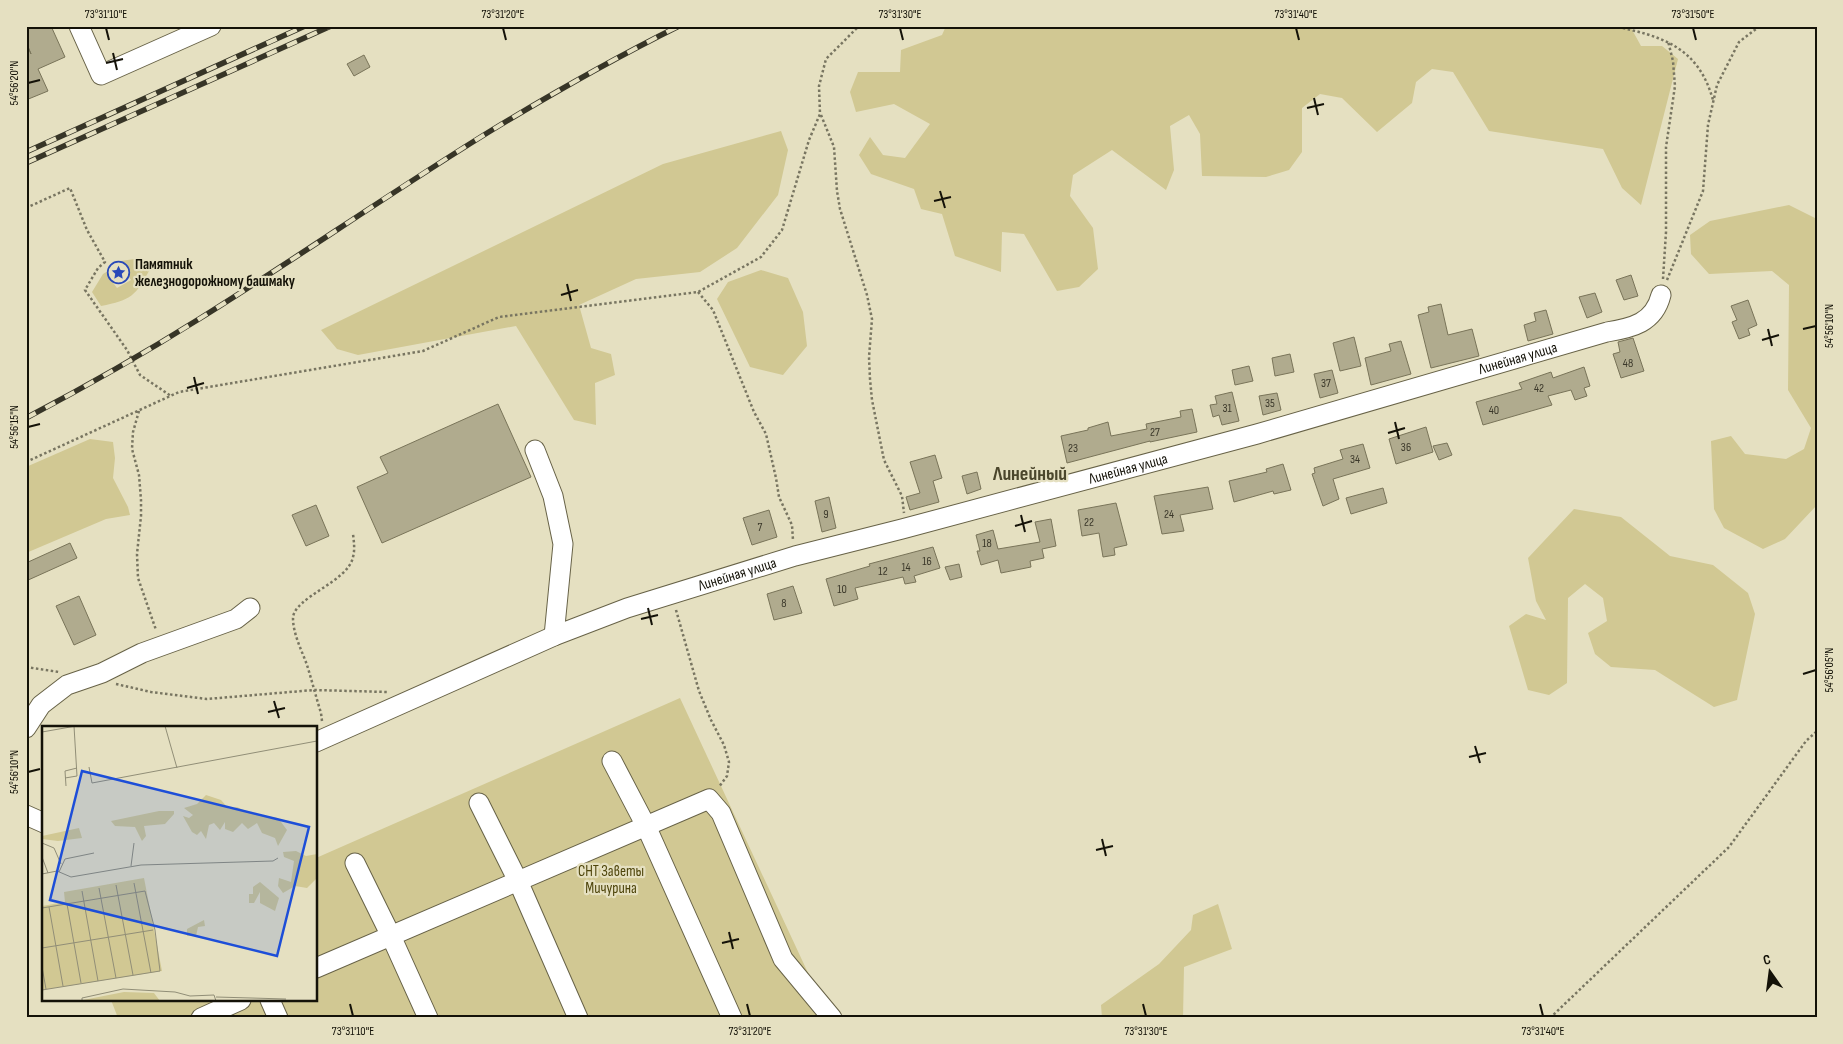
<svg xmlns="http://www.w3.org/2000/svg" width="1843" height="1044" font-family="'Sofia Sans Condensed',sans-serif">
<rect width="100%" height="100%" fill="#e5e0c1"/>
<path fill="#d1c893" d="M946,26H1630L1641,46H1662L1678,59L1641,205L1622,188L1603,149L1489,131L1453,72L1432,69L1416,82L1412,103L1377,132L1342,98L1320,94L1302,108V152L1289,170L1266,177L1202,176L1200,134L1189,115L1170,126L1174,170L1166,190L1112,150L1073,175L1070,196L1093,228L1098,269L1079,287L1057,291L1024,234L1002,232L1001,272L955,256L942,214L921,209L914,189L871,174L859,155L870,137L883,155L905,158L930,124L894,104L856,112L850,92L858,72H900L901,50L942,35Z
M781,131L788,150L778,195L737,248L700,272L636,279L579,305L591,348L611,354L615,375L595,383L596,425L574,420L516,326L358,355L337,349L321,330L663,164Z
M1789,205L1817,219V505L1785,539L1763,549L1724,528L1714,509L1711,441L1731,436L1745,454L1786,459L1804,449L1811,428L1788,390L1789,285L1772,271L1709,274L1691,254L1690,235L1710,221Z
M141,258L150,269C136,296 131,300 101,306L92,292L103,274L110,270L115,277L111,280L117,288L131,280L125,271L122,273L115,265L121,261Z
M761,270L788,278L803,312L807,346L783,375L750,367L717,299L728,282Z
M90,439L113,442L115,458L113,478L128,507L130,515L106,519L26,553V467Z
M1574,509L1621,517L1670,556L1713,565L1748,593L1755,614L1737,700L1714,707L1655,670L1611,667L1595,654L1588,633L1607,621L1603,598L1585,584L1568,598L1567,683L1549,695L1528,690L1509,626L1526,614L1546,620L1536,601L1528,558Z
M680,698L829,1018H118L111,1000H316V858Z
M1218,904L1232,949L1184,967L1183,1018H1102L1101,1005L1159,964L1191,930L1193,915Z"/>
<path fill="#b0ab8e" stroke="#797459" d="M26,26H51L65,57L38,69L48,91L26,100V42L31,54L26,42Z
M364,55L370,67L354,76L347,64Z
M1631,275L1638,296L1624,300L1616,280Z
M1595,293L1602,312L1587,318L1579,297Z
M1748,300L1757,325L1748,329L1750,335L1739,339L1732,322L1737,320L1731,306Z
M1441,304L1448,335L1472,329L1479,356L1431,368L1418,315L1429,312L1428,307Z
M1546,310L1553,334L1528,341L1524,325L1536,321L1534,313Z
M1354,337L1361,366L1340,371L1333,343Z
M1633,338L1644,371L1621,378L1613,354L1620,352L1618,342Z
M1401,341L1411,374L1371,385L1365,358L1391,351L1389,344Z
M1290,354L1294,372L1275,376L1272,358Z
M1249,366L1253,381L1235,385L1232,370Z
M1584,367L1590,386L1584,388L1587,396L1575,400L1571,390L1548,396L1552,405L1483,425L1476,402L1522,389L1519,383L1551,372L1553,378Z
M1332,370L1338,393L1320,398L1314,374Z
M1232,392L1239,421L1222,425L1219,415L1213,417L1210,405L1217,404L1215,396Z
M1277,393L1281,410L1263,415L1259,396Z
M498,404L531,477L382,543L357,487L388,473L380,457Z
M1192,409L1197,432L1150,442V441L1067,463L1061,436L1088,430V428L1108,422L1111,436L1147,429L1146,424L1181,417L1180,411Z
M1426,427L1433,452L1396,464L1389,439Z
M1447,443L1452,455L1439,460L1433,446Z
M1363,444L1370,468L1333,479L1339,499L1323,506L1312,474L1315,473L1314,468L1343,459L1340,450Z
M935,455L942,478L933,481L939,502L910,510L906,497L920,493L910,462Z
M1283,464L1291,490L1274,494L1273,491L1234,502L1229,481L1267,472L1266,469Z
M977,472L981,489L967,494L962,476Z
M1208,487L1213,509L1180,515L1184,531L1162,534L1154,496Z
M1383,488L1387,503L1351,514L1346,498Z
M829,497L836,528L822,532L815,501Z
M1116,503L1127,545L1114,548L1115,555L1103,557L1099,533L1082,536L1078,510Z
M316,505L329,536L306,546L292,515Z
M769,510L777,537L752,545L743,518Z
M1051,519L1056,546L1042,549L1044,558L1030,561L1031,567L1001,573L998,560L981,565L977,551H980L976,535L993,530L998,549L1040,542L1035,522Z
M70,543L77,558L26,581V563Z
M933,547L940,568L914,576L916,582L905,584L903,577L855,588L858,599L834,606L826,579L870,566L869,564Z
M959,564L962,577L950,580L945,567Z
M793,586L802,613L774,620L767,594Z
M79,596L96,635L74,645L56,606Z"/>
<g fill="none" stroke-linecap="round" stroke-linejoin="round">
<defs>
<g id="minor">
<path d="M79,26L101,75L211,26"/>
<path d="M535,450L553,496L563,544L554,636"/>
<path d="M26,728L41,705L67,685L102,673L142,653L236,619L250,608"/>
<path id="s1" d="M316,742L554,636L627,608L795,556L902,529L1257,434L1607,332C1632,328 1654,323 1661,295"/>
<path d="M612,761L646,826L732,1018"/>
<path d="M479,803L518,881L578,1018"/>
<path d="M26,815L44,823"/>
<path d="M355,863L391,936L428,1018"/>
<path d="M316,968L709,799L721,813L783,959L832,1018"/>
<path d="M270,1000L278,1018"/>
<path d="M201,1018L241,1000"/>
</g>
</defs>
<use href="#minor" stroke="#676247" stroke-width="21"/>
<path stroke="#787561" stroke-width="2.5" stroke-dasharray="2.5 2.5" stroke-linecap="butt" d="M1613,26C1661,36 1698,46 1713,100
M821,115L834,147L837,191L840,209L867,295L872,319L869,357L870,379L872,400L884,460L902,496L904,513
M26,208L70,188L87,230L105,262L98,268L85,290L127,350L140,375L171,396
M1663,279L1666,232V147L1675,86L1673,61L1668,41
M1667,280L1703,191L1708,125L1717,85L1739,42L1760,26
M698,292L713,310L754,412L766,434L776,478L779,497L792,525L793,540
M139,411L133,432L132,449L139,475L141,500V516L137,554L138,578L156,630
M26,462L179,392L423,351L499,317L698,292L761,257L782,230L809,140L820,114L819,86L826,59L859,26
M676,610L699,691L711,720L724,745L729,762L727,776L719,787
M26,667L59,672
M116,684L151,692L207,699L314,690L388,692
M322,721L321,713C316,697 312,681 307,665C302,651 293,634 293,618C294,597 348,582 353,557C355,550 354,542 353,534
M1550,1018L1729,847L1806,741L1817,731"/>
<use href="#minor" stroke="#fff" stroke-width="19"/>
<defs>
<path id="rail" d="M26,152L305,26
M26,163L331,26
M26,418C85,387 143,354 199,319C297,258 393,191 492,130C553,93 615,58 679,26"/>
</defs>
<use href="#rail" stroke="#373527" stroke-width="5.5"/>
<use href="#rail" stroke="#e5e0c1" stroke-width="4" stroke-dasharray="11" stroke-linecap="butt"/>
</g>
<path fill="none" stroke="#141208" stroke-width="2" d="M106,28L109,40M503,28L506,40M900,28L903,40M1296,28L1299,40M1693,28L1696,40M113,53L117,70M106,63L123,59M28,83L40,80M1314,98L1318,115M1307,108L1324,104M940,191L945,208M934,201L951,197M567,284L571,301M561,295L578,290M1768,329L1772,346M1803,329L1816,326M1762,340L1779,335M194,377L198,394M187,388L204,383M1395,422L1399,439M28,427L40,424M1388,433L1405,428M1021,515L1025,532M1015,526L1032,521M648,608L652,625M641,619L658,615M1803,674L1816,670M274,701L279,718M268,712L285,708M1475,746L1480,763M1469,757L1486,753M28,772L40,769M1102,839L1106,856M1096,850L1113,846M729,932L733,949M722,943L739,939M350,1004L353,1016M747,1004L750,1016M1143,1004L1146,1016M1540,1004L1543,1016"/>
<defs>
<symbol id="sight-ring" viewBox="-11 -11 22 22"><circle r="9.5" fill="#e5e0c1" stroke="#2949b8" stroke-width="1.5"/><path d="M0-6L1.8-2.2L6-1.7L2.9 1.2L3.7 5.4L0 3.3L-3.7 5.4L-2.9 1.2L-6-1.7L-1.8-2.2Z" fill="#2949b8"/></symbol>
</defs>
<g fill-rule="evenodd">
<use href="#sight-ring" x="106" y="260" width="25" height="25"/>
</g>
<g text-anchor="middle" stroke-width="4.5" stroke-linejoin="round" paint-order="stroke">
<g font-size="12" fill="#3b382a">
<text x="1628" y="367">48</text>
<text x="1326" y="387">37</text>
<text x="1539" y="392">42</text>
<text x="1270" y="407">35</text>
<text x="1227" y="412">31</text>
<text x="1494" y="414">40</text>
<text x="1155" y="436">27</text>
<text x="1406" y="451">36</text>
<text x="1073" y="452">23</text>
<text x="1355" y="463">34</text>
<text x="826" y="518">9</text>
<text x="1169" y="518">24</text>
<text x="1089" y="526">22</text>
<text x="760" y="531">7</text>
<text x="987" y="547">18</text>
<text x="927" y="565">16</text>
<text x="906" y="571">14</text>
<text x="883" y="575">12</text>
<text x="842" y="593">10</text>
<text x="784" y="607">8</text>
</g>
<g font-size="15" font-weight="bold" fill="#141208" stroke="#e5e0c1" text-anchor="start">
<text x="135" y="269">Памятник<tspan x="135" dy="17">железнодорожному башмаку</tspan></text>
</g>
<g font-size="15" fill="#141208" stroke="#e5e0c1">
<text dy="5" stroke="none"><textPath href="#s1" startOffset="1264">Линейная улица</textPath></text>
<text dy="5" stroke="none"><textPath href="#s1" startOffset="859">Линейная улица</textPath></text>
<text dy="5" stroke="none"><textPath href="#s1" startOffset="454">Линейная улица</textPath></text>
</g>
<g font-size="15" fill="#4d440a" stroke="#e5e0c1">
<text x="611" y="876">СНТ Заветы<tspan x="611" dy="17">Мичурина</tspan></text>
</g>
<g font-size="20" font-weight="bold" fill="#4b462c" stroke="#e5e0c1">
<text x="1030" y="480">Линейный</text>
</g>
</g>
<g transform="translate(42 726)">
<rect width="275" height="275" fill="#e5e0c1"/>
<path d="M164,69L179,74L187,83L195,81L208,87L236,92L245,104L236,120L233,112L220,107L215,97L206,103L200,97L191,106L183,103V96L178,104L172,97L167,99L164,113L159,105L155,109L150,106L141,90L147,92L151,89L142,82L155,78ZM117,85H132V88L123,98L102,100L104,110L100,115L93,101L73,100L69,95ZM37,102L40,112L16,115L0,113V110ZM254,125L264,130L275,128V152L265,162L253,160L241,167L236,160L237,152L249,156L252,135L242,131L241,126ZM102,152L120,245L0,264V180L23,176L22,166ZM218,156L237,172L233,185L218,177V166L212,177H207V168H211V161ZM162,194L163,200L156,201L154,210H145V203ZM82,266L112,267L118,275H9H36Z" fill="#d1c893"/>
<path fill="none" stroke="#918e77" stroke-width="1" d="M123,0L135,42M0,6L34,0M47,41L50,57L275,15M23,52L35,50L32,0M24,60L23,45L35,42M0,117L12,122L19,138M0,131L6,147M89,140L92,117M17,146L23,133L52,127M0,148L15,145L29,151L99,139L231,135L236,132M92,157L109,247M74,159L91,249M57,162L74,252M40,165L56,255M25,178L39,257M7,181L21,260M0,182L103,165L113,204L118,245L0,264M0,222L111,204M0,241L4,263M174,271L244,273M40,275V272L81,263L133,266L148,270L172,269L174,275"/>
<path fill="#1d4ed8" fill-opacity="0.15" stroke="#1d4ed8" stroke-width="2.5" d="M40,45L267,101L235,230L8,174Z"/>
<rect width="275" height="275" fill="none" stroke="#141208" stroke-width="2.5"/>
</g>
<rect width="1843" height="1044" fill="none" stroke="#e5e0c1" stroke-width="55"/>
<g transform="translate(1770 972) rotate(346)" stroke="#e5e0c1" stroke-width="4" paint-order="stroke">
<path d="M0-4L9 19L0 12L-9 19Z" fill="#141208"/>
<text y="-8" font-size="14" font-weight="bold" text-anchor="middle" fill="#141208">С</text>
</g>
<rect x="28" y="28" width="1788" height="988" fill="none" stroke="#141208" stroke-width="2"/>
<g font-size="12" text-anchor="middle" fill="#141208">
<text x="106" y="18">73°31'10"E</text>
<text x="503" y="18">73°31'20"E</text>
<text x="900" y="18">73°31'30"E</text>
<text x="1296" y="18">73°31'40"E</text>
<text x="1693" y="18">73°31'50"E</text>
<text transform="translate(14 83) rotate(-90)" y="4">54°56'20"N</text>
<text transform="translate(1829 326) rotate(-90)" y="4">54°56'10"N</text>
<text transform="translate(14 427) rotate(-90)" y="4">54°56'15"N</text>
<text transform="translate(1829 670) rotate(-90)" y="4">54°56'05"N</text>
<text transform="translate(14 772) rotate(-90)" y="4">54°56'10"N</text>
<text x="353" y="1035">73°31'10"E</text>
<text x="750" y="1035">73°31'20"E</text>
<text x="1146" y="1035">73°31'30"E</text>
<text x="1543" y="1035">73°31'40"E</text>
</g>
</svg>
